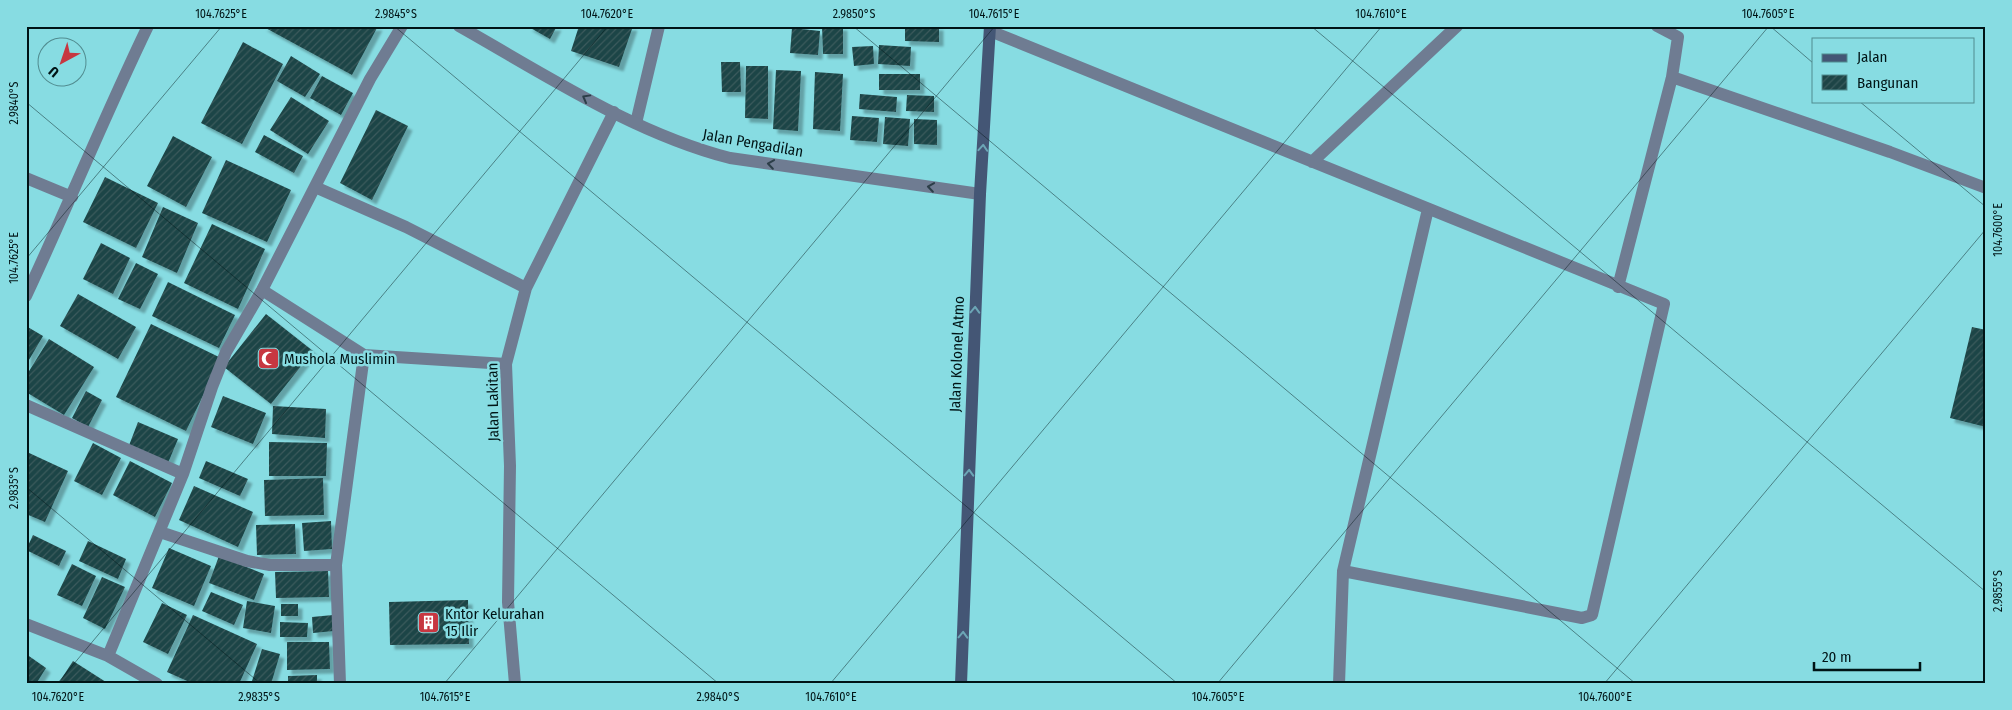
<svg xmlns="http://www.w3.org/2000/svg" width="2012" height="710" font-family="'Fira Sans Condensed',sans-serif">
<defs>
<pattern id="building-hatch" width="6" height="6" patternUnits="userSpaceOnUse" patternTransform="scale(1.25)"><rect width="6" height="6" fill="#1d4446"/><path d="M-1 1l2-2M0 6l6-6M5 7l2-2" fill="none" stroke="#3b5b5d"/></pattern>
<filter id="shadow"><feDropShadow dx="4.5" dy="4.5" stdDeviation="1" flood-color="#0004"/></filter>
</defs>
<rect width="100%" height="100%" fill="#87dce2"/>
<path fill="url(#building-hatch)" filter="url(#shadow)" d="M262,26H378L352,75Z
M527,26H557L550,39Z
M579,26H633L619,67L571,51Z
M822,26H843V54H823Z
M905,26H939V42L905,41Z
M792,28L820,31L818,55L790,53Z
M243,42L283,64L242,144L201,123Z
M879,45L911,47L910,66L878,64Z
M873,46L874,64L854,66L852,47Z
M291,56L320,74L305,97L277,81Z
M721,62H740L741,92H722Z
M746,66H768V119L745,118Z
M776,70L801,71L798,131L773,129Z
M815,72L843,74L840,131L813,129Z
M879,74H920V90H879Z
M322,76L353,93L341,115L310,98Z
M860,94L897,97L896,112L859,109Z
M907,95L934,96V112L906,111Z
M291,97L329,121L308,154L270,130Z
M376,110L408,126L372,200L340,183Z
M852,116L879,118L877,142L850,140Z
M885,117L910,119L908,146L883,144Z
M914,119L937,120V145L914,144Z
M264,135L303,156L294,173L255,152Z
M173,136L212,157L186,207L147,186Z
M226,160L291,190L267,242L202,213Z
M105,177L158,203L136,248L83,222Z
M163,207L198,223L177,273L142,257Z
M212,224L265,249L238,309L184,283Z
M101,243L130,258L113,294L83,279Z
M136,263L158,274L140,309L118,299Z
M168,282L235,315L219,348L152,316Z
M78,294L136,327L118,359L60,326Z
M266,314L313,351L271,404L224,367Z
M151,324L221,358L186,431L116,397Z
M26,326L43,336L26,365Z
M1972,327L1986,330V427L1950,418Z
M49,339L94,367L64,415L26,392V376Z
M86,391L102,400L88,427L72,418Z
M223,396L266,413L253,444L211,427Z
M273,406L326,409L325,438L272,434Z
M138,422L178,439L168,463L128,448Z
M269,442L327,443L326,476H269Z
M93,443L121,458L102,495L74,481Z
M27,452L68,471L45,522L26,514Z
M130,461L172,483L155,517L113,495Z
M206,461L248,479L240,496L199,478Z
M323,478L324,515L265,516L264,480Z
M194,486L253,512L238,547L179,520Z
M331,521L332,549L304,551L302,523Z
M295,524L296,554L257,555L256,525Z
M33,535L66,551L59,566L26,550Z
M88,541L126,559L118,579L79,561Z
M169,548L211,566L194,606L152,588Z
M219,556L264,574L254,600L209,583Z
M72,564L96,576L82,606L57,595Z
M328,571L329,597L276,598L275,572Z
M102,577L125,587L105,629L83,618Z
M211,592L243,605L234,625L202,611Z
M468,600L469,644L390,645L389,602Z
M247,601L275,606L271,633L243,628Z
M162,603L187,615L168,654L143,642Z
M281,604H298V616H281Z
M193,615L257,644L239,684H194L167,672Z
M333,615L334,631L313,633L312,617Z
M280,622L308,623L307,637H280Z
M287,642H329L330,669L287,670Z
M262,649L280,654L271,684L252,681Z
M26,654L46,668L36,684H26Z
M73,661L109,684H58Z
M317,675V684H288V676Z"/>
<g fill="none" stroke-linecap="round" stroke-linejoin="round">
<path stroke="#6f7c92" stroke-width="12" d="M636,123L659,26"/>
<path stroke="#6f7c92" stroke-width="12" d="M459,26C546,75 633,133 730,158L980,194
M990,31L1664,304L1592,615L1582,618L1343,571
M1672,77L1890,152L1986,188
M1312,162L1457,26
M26,178L72,197
M315,187L406,227L526,288
M1618,287L1672,77L1678,37L1657,26
M262,290L364,355L506,364
M26,296C68,206 105,115 148,26
M26,405L183,474
M160,532L247,561L270,565H336
M26,624L108,656L157,684
M108,656L183,474L212,387L226,352L262,290L370,79L402,26
M340,684L336,565L364,355
M515,684L508,602L510,466L506,364L526,288L614,112
M1339,684L1343,571L1428,209"/>
<path stroke="#445675" stroke-width="12" d="M961,684L980,194L990,26"/>
</g>
<defs><path id="oneway-chevron" d="M-2-3.5L2.5 0L-2 3.5" fill="none" stroke-width="1.6" stroke-linecap="round" stroke-linejoin="round" transform="scale(1.25)"/></defs>
<g stroke="#2c3e48">
<use href="#oneway-chevron" transform="translate(586 98) rotate(-151)"/>
<use href="#oneway-chevron" transform="translate(771 164) rotate(-172)"/>
<use href="#oneway-chevron" transform="translate(931 187) rotate(-172)"/>
</g>
<g stroke="#6ca6b6">
<use href="#oneway-chevron" transform="translate(983 148) rotate(-86)"/>
<use href="#oneway-chevron" transform="translate(975 310) rotate(-88)"/>
<use href="#oneway-chevron" transform="translate(969 473) rotate(-88)"/>
<use href="#oneway-chevron" transform="translate(963 635) rotate(-88)"/>
</g>
<path fill="none" stroke="#001416" stroke-width="1" stroke-opacity="0.45" d="M394,26L1178,684M853,26L1636,684M1311,26L1986,592M1770,26L1813,63M1859,101L1986,207M26,102L719,684M26,259L222,26M26,487L261,684M57,684L608,26M444,684L995,26M830,684L1382,26M1217,684L1769,26M1604,684L1986,229"/>
<defs>
<symbol id="mosque-square" viewBox="-11 -11 22 22"><rect x="-9" y="-9" width="18" height="18" rx="4" fill="#c73741" stroke="#87dce2"/><path d="M3.5-4.9A6 6 0 1 0 3.5 4.9A5 5 0 1 1 3.5-4.9Z" fill="#fff"/></symbol>
<symbol id="building-square" viewBox="-11 -11 22 22"><rect x="-9" y="-9" width="18" height="18" rx="4" fill="#c73741" stroke="#87dce2"/><path d="M-4-6H4V6H1V3H-1V6H-4ZM-2.5-4.3h1.7v1.8h-1.7ZM.8-4.3h1.7v1.8H.8ZM-2.5-1h1.7V.8h-1.7ZM.8-1h1.7V.8H.8Z" fill="#fff"/></symbol>
</defs>
<g fill-rule="evenodd">
<use href="#mosque-square" x="256" y="346" width="25" height="25"/>
<use href="#building-square" x="416" y="610" width="25" height="25"/>
</g>
<g text-anchor="middle" stroke-width="5" stroke-linejoin="round" paint-order="stroke">
<g font-size="15" fill="#001416" stroke="#87dce2">
<text transform="translate(753 143) rotate(10)" y="5">Jalan Pengadilan</text>
<text transform="translate(957 354) rotate(-88)" y="5">Jalan Kolonel Atmo</text>
<text transform="translate(493 402) rotate(-91)" y="5">Jalan Lakitan</text>
</g>
<g font-size="15" fill="#001416" stroke="#87dce2" text-anchor="start">
<text x="284" y="364">Mushola Muslimin</text>
<text x="445" y="619">Kntor Kelurahan<tspan x="445" dy="17">15 Ilir</tspan></text>
</g>
</g>
<rect width="2012" height="710" fill="none" stroke="#87dce2" stroke-width="55"/>
<rect x="1812" y="38" width="162" height="65" fill="#87dce2" stroke="#518c90"/>
<rect x="1822" y="54" width="25" height="8" fill="#445675" stroke="#518c90"/>
<text x="1857" y="62" font-size="15" fill="#001416">Jalan</text>
<rect x="1822" y="75" width="25" height="15" fill="url(#building-hatch)" stroke="#518c90"/>
<text x="1857" y="88" font-size="15" fill="#001416">Bangunan</text>
<g transform="translate(62 62) rotate(220)"><circle r="24" fill="#87dce2" stroke="#518c90"/>
<path d="M0-4L9 19L0 12L-9 19Z" fill="#c73741"/>
<text y="-8" font-size="14" font-weight="bold" text-anchor="middle" fill="#001416">U</text>
</g>
<path d="M1814 662v8h106v-8" fill="none" stroke="#001416" stroke-width="2.5"/>
<text x="1822" y="662" font-size="15" fill="#001416" stroke="#87dce2" stroke-width="4" paint-order="stroke">20 m</text>
<rect x="28" y="28" width="1956" height="654" fill="none" stroke="#001416" stroke-width="2"/>
<g font-size="12" text-anchor="middle" fill="#001416">
<text x="221" y="18">104.7625°E</text>
<text x="396" y="18">2.9845°S</text>
<text x="607" y="18">104.7620°E</text>
<text x="854" y="18">2.9850°S</text>
<text x="994" y="18">104.7615°E</text>
<text x="1381" y="18">104.7610°E</text>
<text x="1768" y="18">104.7605°E</text>
<text transform="translate(14 103) rotate(-90)" y="4">2.9840°S</text>
<text transform="translate(1998 230) rotate(-90)" y="4">104.7600°E</text>
<text transform="translate(14 258) rotate(-90)" y="4">104.7625°E</text>
<text transform="translate(14 488) rotate(-90)" y="4">2.9835°S</text>
<text transform="translate(1998 591) rotate(-90)" y="4">2.9855°S</text>
<text x="58" y="701">104.7620°E</text>
<text x="259" y="701">2.9835°S</text>
<text x="445" y="701">104.7615°E</text>
<text x="718" y="701">2.9840°S</text>
<text x="831" y="701">104.7610°E</text>
<text x="1218" y="701">104.7605°E</text>
<text x="1605" y="701">104.7600°E</text>
</g>
</svg>
